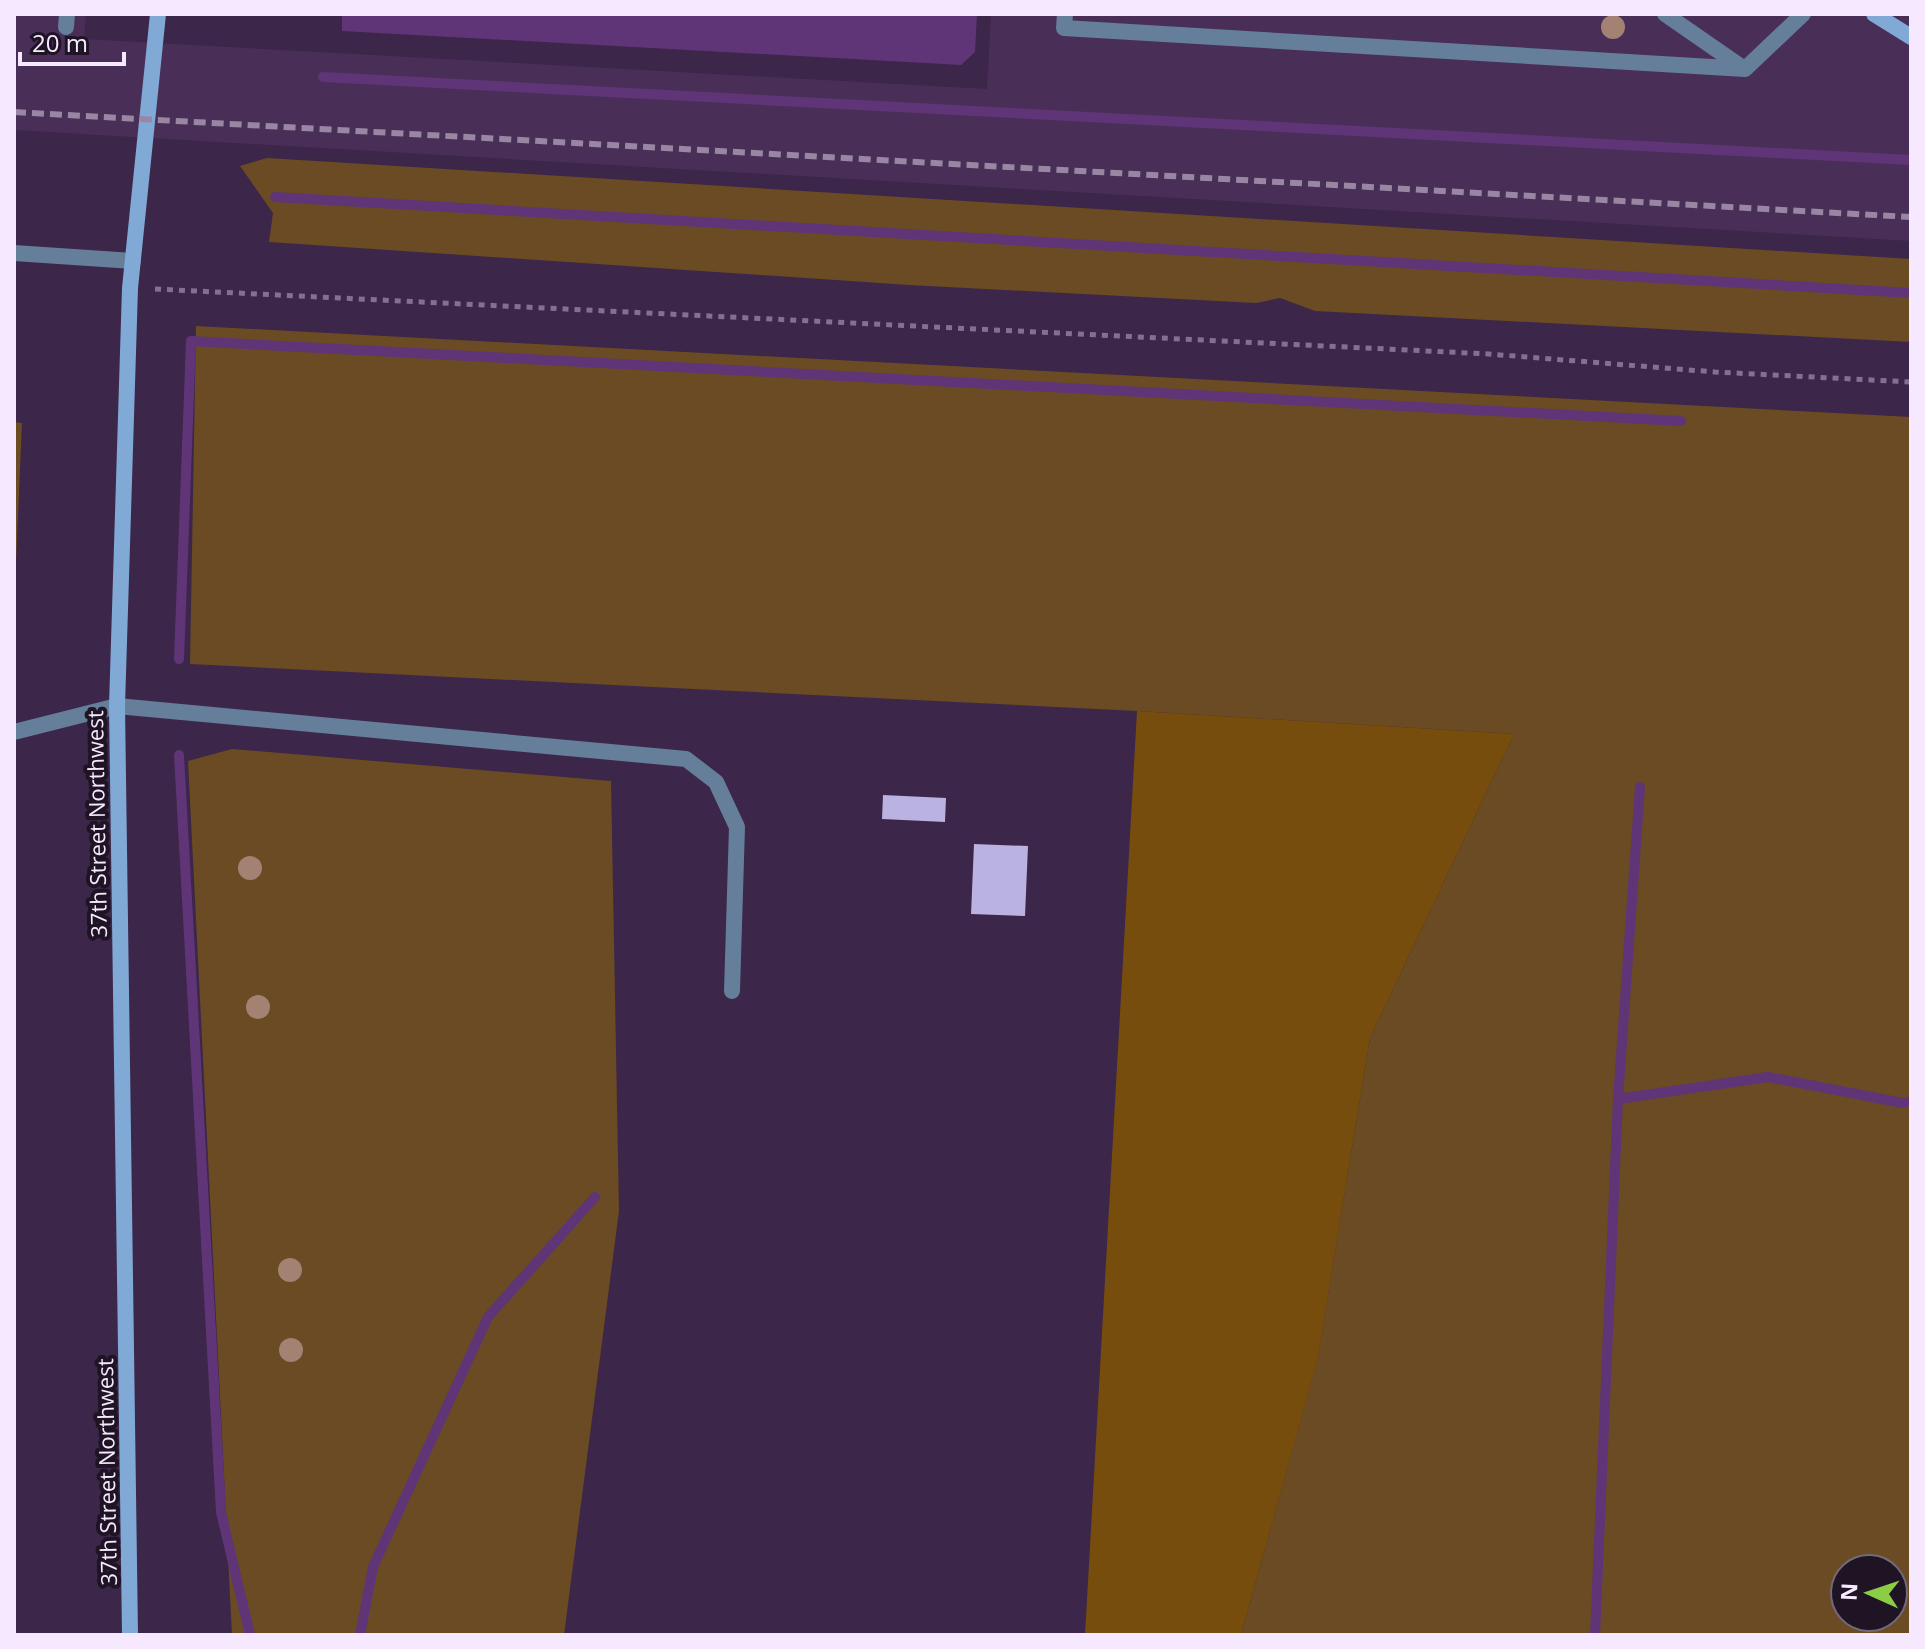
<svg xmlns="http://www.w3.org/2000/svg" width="1925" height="1649" font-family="'Open Sans',sans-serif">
<rect width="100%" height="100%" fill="#3c2649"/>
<path fill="#492f57" d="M14,14H86L84,39L987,89L991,14H1911V241L14,130Z"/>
<path fill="#6a4b23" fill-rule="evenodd" d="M267,158L1911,259V342L1315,311L1280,298L1256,303L909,285L269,242L273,213L240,166Z
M196,326L1911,417V1635H1241L1317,1361L1370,1038L1514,734L1137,711L190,664ZM1845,1569H1893V1617H1845Z
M14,422L22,423L14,611Z
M232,749L611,781L619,1211L564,1635H232L188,761Z"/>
<path fill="#764d0d" d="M1137,711L1514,734L1370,1038L1317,1362L1241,1635H1085Z"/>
<path fill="#5f3577" d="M342,14L784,16L790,14H977L975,52L961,65L342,31Z"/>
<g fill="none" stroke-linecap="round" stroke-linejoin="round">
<path stroke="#5f3577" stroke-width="10" d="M323,77L1911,160
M275,197L1911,293
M179,659L191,341L1681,421
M179,755L221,1512L250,1635
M1618,1099L1768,1077L1903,1103L1911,1101
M360,1635L373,1567L488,1317L595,1197
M1595,1635L1618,1099L1640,787"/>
</g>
<path fill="#bab2e1" d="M883,795L946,798L945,822L882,819Z
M974,844L1028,846L1025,916L971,914Z"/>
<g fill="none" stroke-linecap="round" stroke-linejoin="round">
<path stroke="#84718f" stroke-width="5" stroke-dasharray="6 6" stroke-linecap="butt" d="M155,289L1489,354L1715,372L1911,382"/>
<path stroke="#657e9a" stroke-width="16" d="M1065,14L1064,28L1745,69L1803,14
M1665,14L1743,68
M66,27L67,14
M14,253L133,261
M117,706L686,759L716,782L737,827L732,991"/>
<path stroke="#657e9a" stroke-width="16" d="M14,732L117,706"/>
<path stroke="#81a9d5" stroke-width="16" d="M1874,14L1911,37
M130,1635L117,706L130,288L158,14"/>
<path stroke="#9886a3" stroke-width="6" stroke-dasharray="12 6" stroke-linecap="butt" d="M14,112L1911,217"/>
</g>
<g fill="#a38173">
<circle cx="1613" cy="27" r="12"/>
<circle cx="250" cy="868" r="12"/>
<circle cx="258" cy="1007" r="12"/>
<circle cx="290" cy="1270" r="12"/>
<circle cx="291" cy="1350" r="12"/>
</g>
<g text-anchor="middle" stroke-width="8" stroke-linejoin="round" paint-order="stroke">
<g font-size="22" fill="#f6e8ff" stroke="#1e1424">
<text transform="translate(97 824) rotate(-91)" y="8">37th Street Northwest</text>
<text transform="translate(107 1472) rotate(-91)" y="8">37th Street Northwest</text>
</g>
</g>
<rect width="1925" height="1649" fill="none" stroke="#f6e8ff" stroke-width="32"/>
<g transform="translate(1869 1593) rotate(273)"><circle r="38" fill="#1e1424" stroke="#74697c" stroke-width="2"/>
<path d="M0-6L14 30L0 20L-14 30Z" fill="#8bce46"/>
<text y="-12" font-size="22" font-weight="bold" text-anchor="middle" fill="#f6e8ff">N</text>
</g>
<path d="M20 52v12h104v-12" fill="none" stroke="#f6e8ff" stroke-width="4"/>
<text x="32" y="52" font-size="24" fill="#f6e8ff" stroke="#1e1424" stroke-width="6" paint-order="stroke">20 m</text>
</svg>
